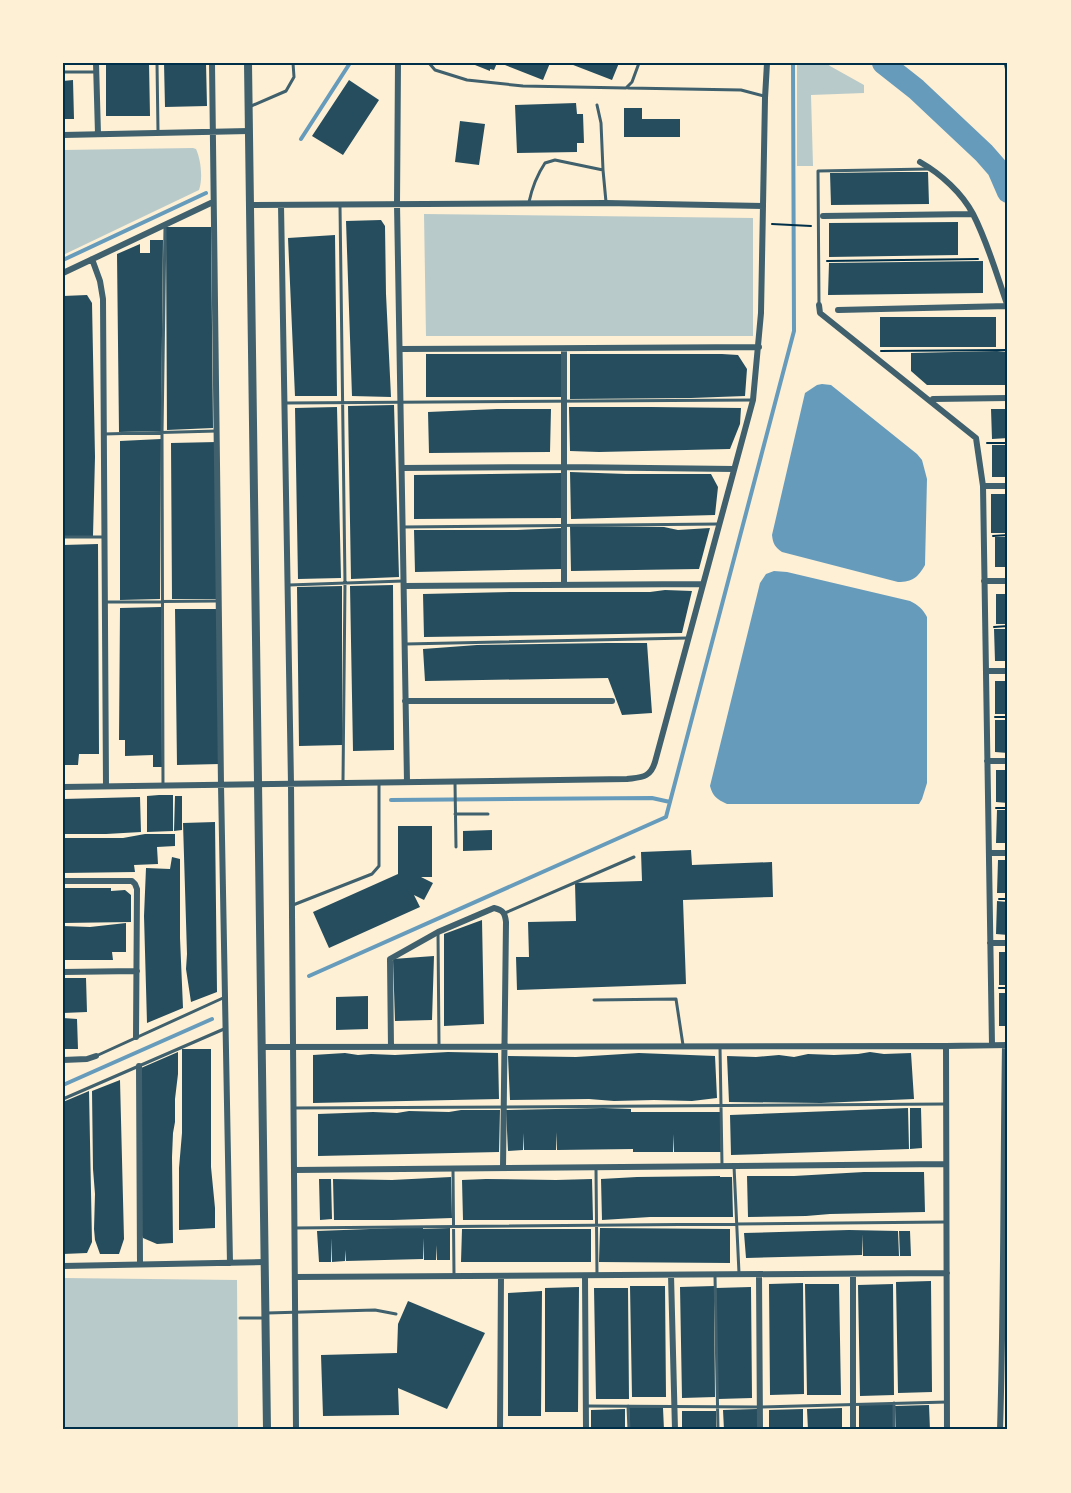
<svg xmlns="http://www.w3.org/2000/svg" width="1071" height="1493" font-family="Quicksand,sans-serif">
<rect width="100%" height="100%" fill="#fdf0d5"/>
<path fill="#b9caca" d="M797,63H827L830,66L864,85V93L811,95L813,166H797Z
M193,148L196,149C201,160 203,179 199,190L63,255V150Z
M424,214L753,218V336H426Z
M63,1278L237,1280L238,1430H63Z"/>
<path fill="#669bbc" d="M822,384L831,385L917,454L922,460L927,479L925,565C918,577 913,582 898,582L782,552C775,547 773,544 772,535L805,393L817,385Z
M774,571L787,572L910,601C918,605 923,609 927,617V783L922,799L919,804H727C717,799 713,797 710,786L760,583L766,574Z"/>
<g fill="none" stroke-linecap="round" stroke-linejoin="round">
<path stroke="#669bbc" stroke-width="4" d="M301,139L350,63
M63,260L206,193
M391,800L652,798L670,802
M309,976L666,817L794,331L793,63
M63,1085L212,1019"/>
<path stroke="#669bbc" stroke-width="22" d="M883,63L916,89L984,153L998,169L1008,192"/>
</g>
<path fill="#264d5e" d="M106,63H149L150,116H106Z
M164,63H206L207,106L165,107Z
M470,63H497L494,70L490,69V71Z
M500,63H550L543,80Z
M568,63H619L612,80Z
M73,80L74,119H63V81Z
M349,80L379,100L343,155L312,136Z
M576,103L577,114H583L584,143H577V152L517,153L515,105Z
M624,108H642V119H680V137H624Z
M460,121L485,124L479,165L455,162Z
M899,172H928L929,204L831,205L830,173Z
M381,220L385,226L386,294L391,397L352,396L346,221Z
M958,222V255L829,257V223Z
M166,227H211L213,428L167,430Z
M335,235L337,396H295L288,238Z
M150,240H163L161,431L119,432L117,254L140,244V253H150Z
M983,261V293L828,295L829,263Z
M87,295L92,303L95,457L93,536H63V296Z
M880,317H996V347H880Z
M997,351L1008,352V385H927L911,371V353Z
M426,354H562L561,397H426Z
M570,354H722L738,355L747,369L745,396L691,398L570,399Z
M394,405L399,577L351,579L348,406Z
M337,407L341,578L298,579L295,408Z
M569,407H651L741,408L740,424L730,449L599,452L570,451Z
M497,409H551L550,452L429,453L428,412Z
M991,409H1008V438L992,439Z
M161,439L160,599L120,600V441Z
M217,442V599H172L171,443Z
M992,445H1008V477H992Z
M570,472L626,474H711L718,487L715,515L571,519Z
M562,473V518L414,519V475Z
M991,494H1008V533H991Z
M570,526L664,527L678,530L710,528L699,569L571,571Z
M562,528V569L415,572L414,530H517Z
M995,537H1008V567H995Z
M98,544L99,754H79L78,765H63V545Z
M393,585L394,750L353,751L350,586Z
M342,586V745L299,746L297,587Z
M665,590L692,591L682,633L424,637L423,594L513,592H650Z
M996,594H1008V624H996Z
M161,607L162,767H153V755L125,756V740H119L120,608Z
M175,609H218L220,764L177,765Z
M994,629H1008V661H995Z
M607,643H647L652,713L622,715L608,678L425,681L423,649L477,645Z
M995,681H1008V714H995Z
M995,720H1008V753L995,752Z
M996,770H1008V803L996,802Z
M159,795H173V831L147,832V796Z
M175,796H182V830L174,831Z
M140,797L141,832L106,834H63V799Z
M997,810H1008V843H996Z
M215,822L217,992L191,1002L186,969L187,954L183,823Z
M398,826H432V877H421L433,883L424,900L414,895L420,907L329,948L313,912L398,874Z
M492,830V850L463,851V831Z
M145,834H175V846L157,847L158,864L134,865L135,872L63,873V838H123Z
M691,850L692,865L772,862L773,897L683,900L686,984L517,990L516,957H529L528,922L576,921L575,883L642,881L641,852Z
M172,857L180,859V938L183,1008L147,1023L144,916L146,868L170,869Z
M998,860H1008V893H997Z
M63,888H111V891L125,890L131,895V922L63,923Z
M997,901L1008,902V935L996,934Z
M482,920L484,1024L444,1026V934Z
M126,923V952H112L113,960H63V926L90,927Z
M999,952H1008V985H999Z
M434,956L432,1020L395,1021L393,959Z
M63,978H86L87,1012L63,1013Z
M999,993H1008V1026H999Z
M368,996V1029L336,1030V997Z
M63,1018L77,1019L78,1049H63Z
M182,1049H211V1167L215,1208V1228L179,1230V1168L182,1133Z
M178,1052V1074L175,1099V1122L173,1133L172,1157L173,1243L157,1244L143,1238L139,1228L141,1068Z
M448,1052L498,1053L499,1099L313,1103V1055L345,1053L358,1055L371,1054L395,1055Z
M870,1052L884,1054L911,1053L914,1099L821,1103L729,1102L727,1056L756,1057L779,1055L794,1057L808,1054L834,1055L858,1054Z
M639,1053L715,1056L717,1098L692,1101L654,1100L614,1101L589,1099L510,1100L508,1056L576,1057Z
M120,1080L124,1239L119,1254H100L95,1240L94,1229L95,1194L93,1169L92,1091Z
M89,1091L92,1242L87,1253L63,1254V1102Z
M603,1108L631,1109V1112H720L721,1152H674L673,1134V1152H633V1149L557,1150V1132L556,1150H524V1133L523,1150L508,1151L506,1110Z
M908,1108L909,1149L731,1155L730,1115Z
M910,1108H921L922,1148L910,1149Z
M461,1110H500L499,1152L318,1156V1114L373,1112L397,1113L409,1111L449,1112Z
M864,1172H924L925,1212L830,1214L806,1216L748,1217L747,1176H794Z
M720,1176V1177H732L733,1217H650L602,1220L601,1179L637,1177Z
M451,1177L452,1218L393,1220H334L333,1179L392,1180Z
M319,1179H331L332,1219L320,1220Z
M486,1179L556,1180L592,1179L593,1220H463L462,1180Z
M423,1227V1229L450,1228V1260H437V1245L436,1260H424L423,1238V1259L346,1261L345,1250V1261L332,1262L331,1238V1262H319L317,1231Z
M600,1228L730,1229V1263L599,1262Z
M462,1229H591V1262H461Z
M849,1230L898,1231L899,1256H863L862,1234V1255L746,1258L744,1233Z
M899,1231H910L911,1256H900Z
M931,1281L932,1392L898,1393L896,1282Z
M803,1283L804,1394L770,1395L769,1284Z
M805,1284H839L841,1395H807Z
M893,1284L894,1395L860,1396L858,1285Z
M630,1286H665L666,1397H632Z
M714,1286L715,1397L682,1398L680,1287Z
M579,1287L578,1412H545V1288Z
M751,1287L752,1398L718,1399L716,1288Z
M594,1288H628L629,1399H596Z
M542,1291L541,1416H508V1293Z
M408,1301L485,1333L447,1409L398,1388L399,1415L323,1416L321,1355L397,1353L398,1324Z
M859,1405H893V1430H859Z
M929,1405L930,1430H896L895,1406Z
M629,1408H663L664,1430H630Z
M842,1408V1430H808L807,1409Z
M625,1409V1430H591V1410Z
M757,1409L758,1430H724L723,1410Z
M803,1409V1430H769V1410Z
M682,1411H716V1430H682Z"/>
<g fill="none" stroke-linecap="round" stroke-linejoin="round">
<path stroke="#003049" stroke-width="2" d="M772,224L811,226
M827,261L978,259
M881,351L1008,350
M987,443H1008
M993,536L1008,535
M994,627L1008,626
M995,717H1008
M996,808H1008
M999,899H1008
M999,988H1008"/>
<path stroke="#3f606c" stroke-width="3" d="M157,63L158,131
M429,63L435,70L467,80L523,86L626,88L632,82L639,63
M1005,63L1008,75
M63,72H95
M628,88L741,90L764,96
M597,105L601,123L603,170L606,202
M249,107L286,91L294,77L293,63
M529,202C532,188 537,175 545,163L555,160L603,170
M340,206L345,583L343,781
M819,305L818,171L928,169
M286,403L753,400
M104,434L217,431
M403,527L719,524
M63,537H103
M289,585L403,581
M105,602L217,601
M406,644L688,638
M455,783L456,847
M163,786L162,433L165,226
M455,814H488
M293,905L372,874L379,866V783
M505,913L634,857
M438,932L439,1045
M594,1000L676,999L683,1045
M720,1047L722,1165
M96,1056L223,998
M63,1099L224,1029
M294,1108C511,1106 729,1107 946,1104
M734,1166L739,1273
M596,1169L597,1275
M453,1170L454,1275
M295,1228L945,1222
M715,1276L718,1430
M267,1313L375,1310L396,1314
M240,1318H264
M894,1403V1430
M586,1406L760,1407L947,1402
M628,1406L629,1430"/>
<path stroke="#3f606c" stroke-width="6" d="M96,63L98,134
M212,63L221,785L230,1263
M398,63L397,204L407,782
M63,135L249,131
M920,162C941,174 962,193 973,214C988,243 997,276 1008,307
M250,205L606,203L763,206
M281,205L291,784L296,1430
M823,216L973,214
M92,259L100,281L103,299L106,786
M63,273L213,202
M819,305L820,313L976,438L983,486L992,1045
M838,310L1008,306
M400,349L759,347
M564,349V584
M933,399L1008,398
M402,468L564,467L734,469
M983,486H1008
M984,581H1008
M404,586L703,584
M986,671H1008
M405,701H612
M987,761H1008
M63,787L627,779C642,777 650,778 655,762L753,400L761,313L765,98L767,63
M989,853H1008
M63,881H132L135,884L137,889L136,1037
M990,943H1008
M63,972L137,971
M946,1046L947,1430
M261,1047L946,1046L1008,1045
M391,1047L390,959L438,932L494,908C503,910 505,913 506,922L503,1168
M63,1060L87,1059L96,1056
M139,1066L140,1264
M294,1170L946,1164
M63,1266L265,1262
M759,1274L760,1430
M671,1275L675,1430
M585,1276L586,1430
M295,1277L947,1273
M500,1430L501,1276
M853,1430V1274
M1000,1430C1004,1302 1003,1173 1005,1045"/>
<path stroke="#3f606c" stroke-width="8" d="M248,63L267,1430"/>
</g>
<rect width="1071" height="1493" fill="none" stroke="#fdf0d5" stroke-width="129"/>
<rect x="64" y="64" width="942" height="1364" fill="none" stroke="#003049" stroke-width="2"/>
</svg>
